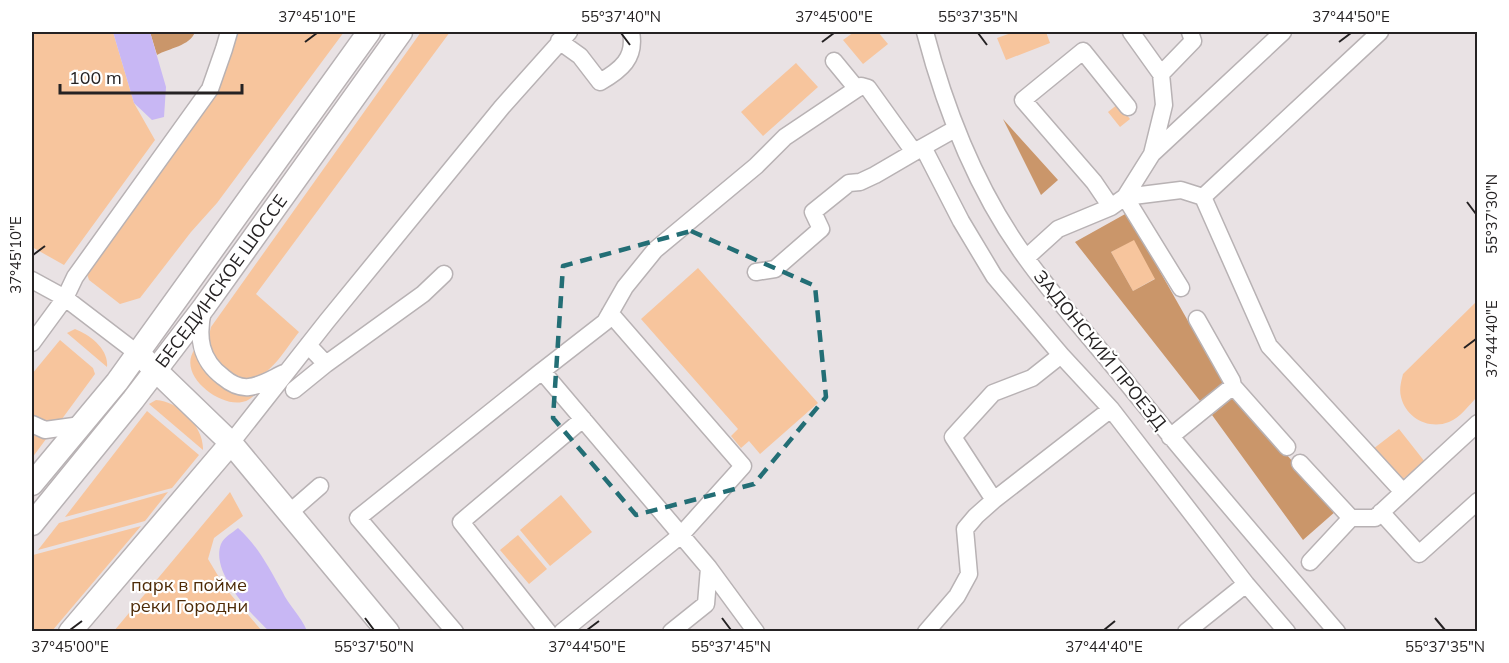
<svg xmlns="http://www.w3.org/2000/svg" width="1509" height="663" font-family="Mulish,sans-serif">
<rect width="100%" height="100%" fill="#e9e2e4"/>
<path fill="#f7c59d" d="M32,32H113L134,103L155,140L64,265L32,247Z
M235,32H344L217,203L191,232L140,298L120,304L89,280L86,271L164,162Z
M421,32H450L256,294L299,332C282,353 263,392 232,375C228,373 223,371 220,368C215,360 211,351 207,343L211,327Z
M854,32H878L888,44L863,64L843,40Z
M1014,32H1046L1050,43L1006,60L997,38Z
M796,63L818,87L763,136L741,112Z
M1118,104L1130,119L1120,127L1108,112Z
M1134,239L1156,278L1133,291L1111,252Z
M698,268L818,403L760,454L749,441L741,448L731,436L738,429L641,319Z
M1477,301V397C1469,405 1460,418 1449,422C1429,430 1406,418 1401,397C1399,389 1401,382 1403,374Z
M75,329C90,335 109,349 107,367L67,333Z
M60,340L93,368L95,374L59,423L50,424L32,416V374Z
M195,349L258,392C253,396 249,401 242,402C219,407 176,374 195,349Z
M156,400C179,401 204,427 203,450L149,404Z
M147,411L199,455L172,488L65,517Z
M1399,429L1425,462L1399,482L1373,449Z
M32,432L49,435L32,458Z
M168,492L145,521L38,550L59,523Z
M230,492L243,516L214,538L208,559L226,589L262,631H114Z
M561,495L592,532L550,566L520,530Z
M141,526L52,631H32V558L33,555Z
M518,535L547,569L529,584L500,550Z"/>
<path fill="#ca966a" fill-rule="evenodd" d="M150,32H195C190,46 169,48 157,55Z
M1003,119L1058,180L1041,195Z
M1127,213L1223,383L1200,401L1075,242ZM1134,240L1155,279L1133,291L1111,252Z
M1235,396L1336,511L1303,540L1212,415Z"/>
<path fill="#c8b7f4" d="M113,32H150L166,87L164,117L152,120L134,103Z
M238,528C258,546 269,568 282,591C289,606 301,616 307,631H269C251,614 210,572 221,544C224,537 232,533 238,528Z"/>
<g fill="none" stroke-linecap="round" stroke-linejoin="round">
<defs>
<path id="minor" d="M925,32C946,112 977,191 1026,258C1056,300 1091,338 1123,378C1192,464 1265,548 1337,632
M1131,32L1161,74L1164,105L1152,154
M559,41L580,56L600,82C621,70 636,58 631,32
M834,61L857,89
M1161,74L1193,41L1190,32
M923,147L955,129
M1125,197L1181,190L1203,197L1380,32
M1125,197L1152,154L1283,32
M1203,197L1269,346L1403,492
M1111,207L1094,182L1023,100L1083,51L1128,107
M1026,258L1058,229L1111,207L1125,197L1181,288
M756,272L775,269L821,229L813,212L849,183L860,182L875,175L923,147L961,221L994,276L1061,355L1032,378L993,393L953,437L994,500L976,516L965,529L969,574L957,596L926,632
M32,280L65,298L137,353
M203,310C197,337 200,360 223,377C230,383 239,388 249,387C261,386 273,378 284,373
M1197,319L1232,381L1233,386
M32,343L65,298L75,277L210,89L224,49L229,32
M1061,355L1111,409L1246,584L1287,632
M326,364L423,294L444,274
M294,390L326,364L308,345
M32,424L45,430L81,425
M1170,437L1233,386L1287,447
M231,443L327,321L502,107L569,32
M1300,463L1351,518L1310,562
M994,500L1111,409
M1381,512L1419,554L1478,501
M289,513L320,486
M1351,518H1375L1478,423
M709,568L756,632
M455,632L358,518L542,371
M548,632L461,522L583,419
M562,632L681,535L743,466L610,313
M671,632L706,604L709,568L542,371L605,322L625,287L655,250L756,166L785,137L861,86L868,88L914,152
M1186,632L1246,584"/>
<g id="major">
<path d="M145,360L231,443L388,632"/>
<path d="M32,484L117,382L369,32"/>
<path id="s1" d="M32,524L133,400L204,307L401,32"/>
<path d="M70,632L231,443"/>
</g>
</defs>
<use href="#minor" stroke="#b8b2b4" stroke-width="19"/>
<use href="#major" stroke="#b8b2b4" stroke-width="25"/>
<use href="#minor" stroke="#fff" stroke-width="16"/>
<use href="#major" stroke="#fff" stroke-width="22"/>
</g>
<path fill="none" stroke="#236e75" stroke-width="4.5" stroke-dasharray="12 8" stroke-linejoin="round" d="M691,231L815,286L826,397L754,484L636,515L553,418L563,266Z"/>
<path fill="none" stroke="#252223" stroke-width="2" d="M621,33L630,45M978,33L987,45M305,42L317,33M822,42L834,33M1339,42L1351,33M1467,202L1476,214M33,255L45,246M1464,348L1476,339M365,618L374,630M722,618L731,630M1435,618L1445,630M70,630L82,621M587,630L599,621M1104,630L1115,621"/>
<g text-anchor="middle" stroke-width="4.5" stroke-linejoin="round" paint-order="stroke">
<g font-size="18" fill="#252223" stroke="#fff">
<text dy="6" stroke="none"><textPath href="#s1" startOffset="308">БЕСЕДИНСКОЕ ШОССЕ</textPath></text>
<text transform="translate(1100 350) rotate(51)" y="6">ЗАДОНСКИЙ ПРОЕЗД</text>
</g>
<g font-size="18" fill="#4e2b07" stroke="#fff">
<text x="189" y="591">парк в пойме<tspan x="189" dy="21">реки Городни</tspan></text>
</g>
</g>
<rect width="1509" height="663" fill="none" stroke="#ffffff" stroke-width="66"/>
<path d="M60 84v9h182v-9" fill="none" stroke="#252223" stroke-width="3"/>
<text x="69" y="84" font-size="18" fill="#252223" stroke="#ffffff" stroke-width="4.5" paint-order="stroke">100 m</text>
<rect x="33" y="33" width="1443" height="597" fill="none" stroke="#252223" stroke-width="2"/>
<g font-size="15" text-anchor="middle" fill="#252223">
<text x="317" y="22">37°45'10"E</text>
<text x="621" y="22">55°37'40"N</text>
<text x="834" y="22">37°45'00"E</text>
<text x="978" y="22">55°37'35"N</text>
<text x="1351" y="22">37°44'50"E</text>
<text transform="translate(1492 214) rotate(-90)" y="5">55°37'30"N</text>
<text transform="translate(16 255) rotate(-90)" y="5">37°45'10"E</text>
<text transform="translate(1492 339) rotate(-90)" y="5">37°44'40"E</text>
<text x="70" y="652">37°45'00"E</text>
<text x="374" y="652">55°37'50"N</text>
<text x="587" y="652">37°44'50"E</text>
<text x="731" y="652">55°37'45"N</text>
<text x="1104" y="652">37°44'40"E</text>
<text x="1445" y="652">55°37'35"N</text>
</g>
</svg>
